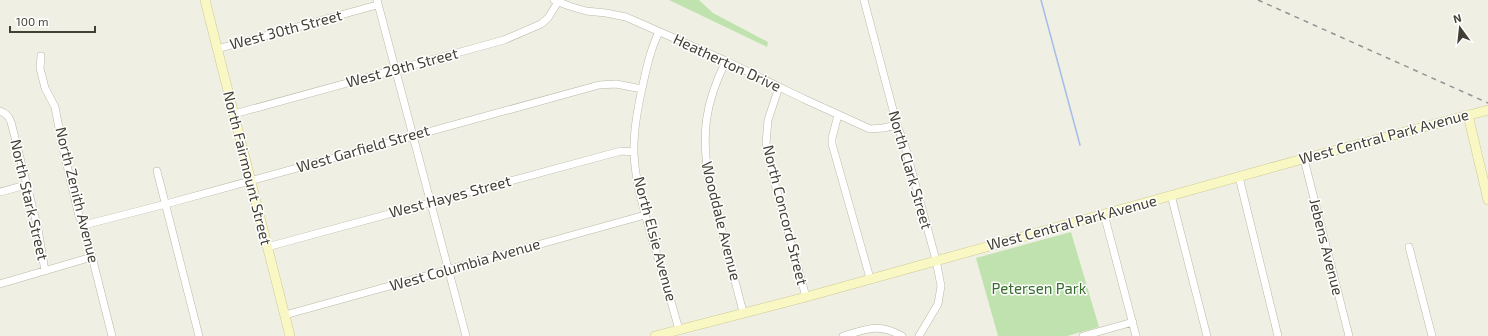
<svg xmlns="http://www.w3.org/2000/svg" width="1488" height="336" font-family="'Exo 2',sans-serif">
<rect width="100%" height="100%" fill="#f0efe4"/>
<path fill="#c0e2af" d="M669,0H699L713,13L768,42L767,47Z
M1071,232L1099,327L1067,336H998L976,258Z"/>
<g fill="none" stroke-linecap="round" stroke-linejoin="round">
<path stroke="#a4bde9" stroke-width="1.5" d="M1041,0L1080,145"/>
<defs>
<path id="street" d="M377,0L466,336
M554,0L569,6L586,11L606,13L626,17L726,61L804,99L870,129L883,128L897,125
M864,0L897,125L905,146L936,260L941,286L938,304L919,336
M659,32C651,48 647,66 643,84C638,106 633,130 634,153C635,183 645,213 653,242C662,271 671,300 679,330
M217,49L377,5
M41,56L40,68L45,88L55,107L62,144L79,216L84,225L112,336
M726,61C705,103 701,134 709,180L743,312
M779,87L768,120L766,143L773,177L806,297
M0,111C6,113 9,116 11,122L38,229L45,271
M234,114L504,40L541,24L548,18L558,2
M838,115L832,138V144L870,278
M1304,159L1349,336
M157,171L199,336
M1239,177L1278,336
M0,192L26,185
M1171,195L1207,336
M1104,214L1136,336
M84,225L166,204L599,85L616,84L642,89
M267,247L621,151L634,152
M1409,247L1432,336
M0,284L92,257
M285,315L645,215
M843,336C868,329 878,323 902,336
M1083,336L1133,322"/>
<path id="secondary" d="M205,0L290,336
M1468,115L1488,200
M655,336L806,297L1299,160L1488,110"/>
</defs>
<use href="#street" stroke="#bbb8a7" stroke-width="8"/>
<use href="#secondary" stroke="#cdca96" stroke-width="10"/>
<use href="#street" stroke="#fff" stroke-width="7"/>
<use href="#secondary" stroke="#f9f8c4" stroke-width="9"/>
<path stroke="#939393" stroke-width="1.5" stroke-dasharray="5 5" stroke-linecap="butt" d="M1258,0L1488,103"/>
</g>
<g text-anchor="middle" stroke-width="3" stroke-linejoin="round" paint-order="stroke">
<g font-size="15" fill="#423f34" stroke="#fff">
<text transform="translate(286 30) rotate(-15)" y="5">West 30th Street</text>
<text transform="translate(727 63) rotate(25)" y="5">Heatherton Drive</text>
<text transform="translate(402 68) rotate(-15)" y="5">West 29th Street</text>
<text transform="translate(1384 137) rotate(-15)" y="5">West Central Park Avenue</text>
<text transform="translate(363 149) rotate(-16)" y="5">West Garfield Street</text>
<text transform="translate(247 168) rotate(76)" y="5">North Fairmount Street</text>
<text transform="translate(910 170) rotate(74)" y="5">North Clark Street</text>
<text transform="translate(77 195) rotate(76)" y="5">North Zenith Avenue</text>
<text transform="translate(450 197) rotate(-15)" y="5">West Hayes Street</text>
<text transform="translate(29 200) rotate(77)" y="5">North Stark Street</text>
<text transform="translate(785 215) rotate(76)" y="5">North Concord Street</text>
<text transform="translate(721 221) rotate(76)" y="5">Wooddale Avenue</text>
<text transform="translate(1072 223) rotate(-15)" y="5">West Central Park Avenue</text>
<text transform="translate(655 239) rotate(75)" y="5">North Elsie Avenue</text>
<text transform="translate(1326 247) rotate(76)" y="5">Jebens Avenue</text>
<text transform="translate(465 265) rotate(-16)" y="5">West Columbia Avenue</text>
</g>
<g font-size="15" fill="#376e2d" stroke="#fff">
<text x="1039" y="294">Petersen Park</text>
</g>
</g>
<g transform="translate(1460 28) rotate(345)" stroke="#ffffff" stroke-width="3" paint-order="stroke">
<path d="M0-3L7 15L0 10L-7 15Z" fill="#423f34"/>
<text y="-6" font-size="11" font-weight="bold" text-anchor="middle" fill="#423f34">N</text>
</g>
<path d="M10 26v6h85v-6" fill="none" stroke="#423f34" stroke-width="2"/>
<text x="16" y="26" font-size="12" fill="#423f34" stroke="#ffffff" stroke-width="3" paint-order="stroke">100 m</text>
</svg>
